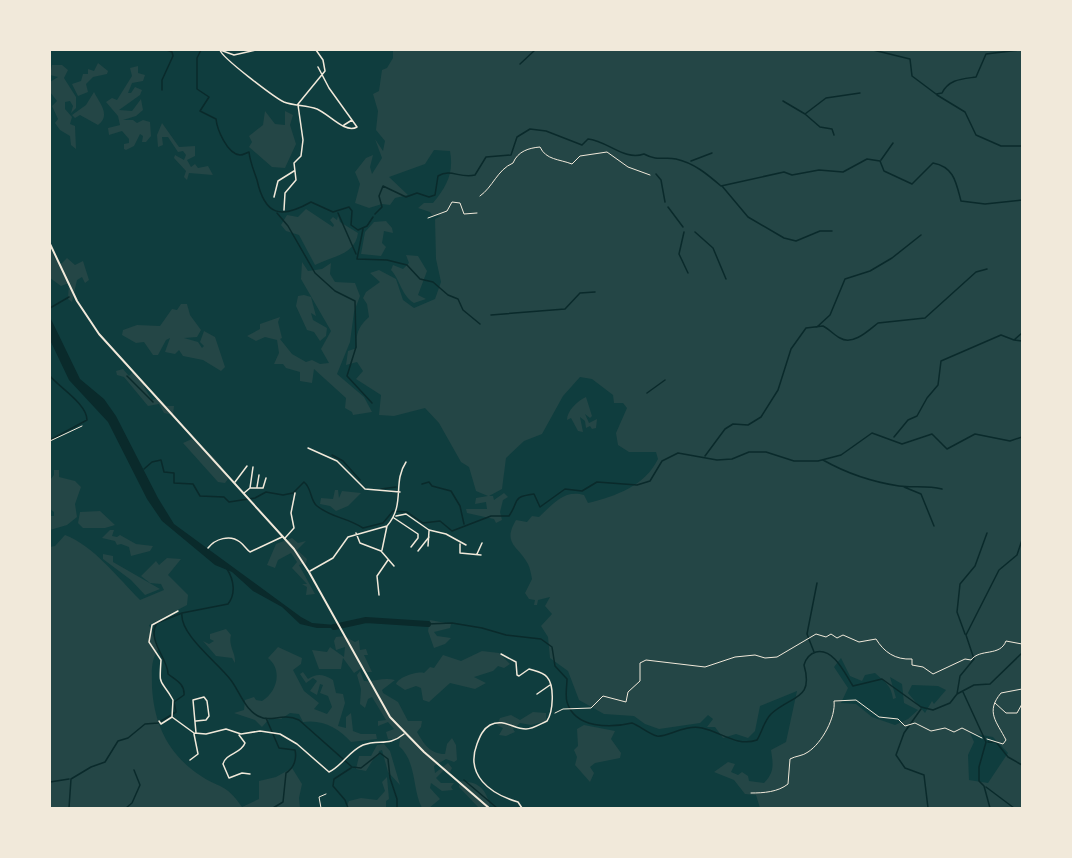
<svg xmlns="http://www.w3.org/2000/svg" width="1072" height="858" font-family="'Titillium Web',sans-serif">
<rect width="100%" height="100%" fill="#0f3d3e"/>
<path fill="#244646" fill-rule="evenodd" d="M393,50H1022V808H760L756,795L745,794L734,780L714,772L728,762L735,764L731,772L738,775L742,772L748,776L749,781L764,783C775,772 773,764 771,750L786,742L797,691L760,706L755,731L748,738L736,734L723,738L715,727H707L713,719L708,715L700,723L659,729L645,724L634,716L604,714L579,700L568,671L550,658L548,637L541,626L552,614L545,606L550,597L538,600L537,605H534L535,600L529,599L525,593L532,579C531,574 530,568 528,564C518,545 502,544 516,520L527,522L532,516L539,517C553,504 564,489 584,495L588,503C616,496 645,486 658,459L656,452H629L618,445L616,433L627,408L623,403H614L613,395L592,379L580,377L563,396L542,434L524,441L506,458L502,489L489,496H493L494,500L504,493L508,497L503,500L500,512L502,520L496,523L494,519L467,513L466,509H487L486,502L475,504L476,498L488,496L476,491L469,467L461,462L439,423L425,408L394,416L379,415L381,395L356,379L363,371L357,362L346,365L348,351L357,348C355,334 359,326 369,317L367,304L363,298L366,292L380,282L370,273L379,270L396,279L403,300L414,308L435,299L441,282L436,259L435,219L441,216L432,215L430,212L418,208L424,203H433C447,186 454,173 450,151L434,150L425,164L389,177L408,195L395,198L390,205L382,204L369,208L355,203L360,184L355,172L366,158L373,155L370,167L372,174L382,158L375,139L383,151L385,141L376,130L378,111L373,94L379,91L382,70L387,68L393,58ZM841,658L850,676L862,681L865,675L875,673C885,682 891,685 893,699L896,698L890,677L902,684L904,703L918,710L908,719L895,725L872,717L856,704L841,703L848,688L834,667ZM912,685L938,686L946,690L934,704L932,701L925,713L908,693ZM970,733L993,737L1008,753L988,783L969,780L968,755L974,742Z
M98,63L108,71L107,74L93,77L86,84L88,92L78,96L72,84L81,81L83,74H88V69L94,71Z
M52,65H62L68,70L64,78L76,97V108L71,113L73,106L70,101L65,102V109L72,117L70,124L75,126L76,149L71,145L70,136L60,130L55,123L58,119L52,106L57,101L50,92V82L58,77L50,75Z
M138,66V73L145,75L143,81L132,83L128,93H131L135,87L142,90L140,95L119,110L132,111L141,99L143,110L136,116L123,120H133L137,123L143,120L150,122L151,136L146,142H142L143,136L140,134L134,146L126,150L124,149V144L129,143V139L122,131L109,135L108,128L120,125L118,116L106,102L112,98L117,100L132,76L130,68Z
M94,92C100,104 111,115 98,125L80,115L75,118L72,115L86,105Z
M265,111L275,124L285,125V111L293,115L290,125L296,144L285,168L272,167L249,147L252,142L249,136L263,125Z
M162,123L179,147L195,146V156L187,160L191,167L195,164L198,168L208,166L213,175L189,173L187,180L184,177L186,171L174,158L175,155L184,160L186,155L183,151L178,152L168,137H162L163,145L158,147L157,135Z
M306,209L333,227L334,225L330,220L333,217L337,220L338,216L340,222L358,233C355,255 333,256 315,265L299,235L286,231L281,225L287,215L298,217Z
M386,221L392,228L393,233L384,231L382,243L386,247L381,256L361,254L365,232L374,222Z
M50,247L55,259L61,264L67,258L75,265L83,261L89,280L85,283L82,277L77,280L72,302L68,299L69,283L61,286L50,278Z
M406,255L418,256L427,271L418,295L426,299L414,303C401,295 401,281 391,270L393,265L403,269L409,263Z
M302,262L308,271L322,269L331,263L330,274L335,282L355,283L360,296L354,312L350,342L337,374L364,397L372,412L353,415L352,412L345,408L346,398L314,369L312,383L300,381V372L286,368L283,364H274L279,353L277,340L265,337L256,341L247,336L260,329V324L280,317L278,322L282,338L280,339L292,354L306,362L312,360L320,364L329,363L321,349L331,331L301,279Z
M304,295L311,297L316,316L311,313L313,320L327,328L326,336L320,341L314,332L307,330L296,306L298,296Z
M181,304H187L190,315L201,330L197,337L184,338L198,342L202,348L204,346L200,342L204,331L215,337L225,367L221,371L203,360L183,356L179,350L175,354L165,352L170,338L166,340L158,355H153L144,342L136,343L122,335L123,330L137,325L160,326L172,309L177,310Z
M123,369L129,376L133,372L145,384L144,387L152,400L159,398L166,406H174L173,415L164,413L159,404L148,406L124,377L117,375L116,371Z
M586,397L592,416L590,418L585,414L589,423L597,419L596,428L592,429L590,426L586,428L585,421L580,417L583,432L578,431L571,418L567,420C567,411 577,401 586,397Z
M192,439C205,449 222,462 228,479L225,483L218,482L183,443Z
M54,470H59V477L75,481L81,487L75,504L77,517L67,525L50,530V516H54V512L50,509V480L54,475Z
M335,490H338L339,498L342,491L361,493L348,506L336,511L330,506L320,504L321,498L333,499Z
M100,511L115,525L105,528H83L78,523L80,512Z
M110,530H114L112,536L117,537L120,535L136,544L153,546L150,551L131,556L129,547L121,544L117,545L115,541L102,538Z
M65,535C94,546 118,578 140,600L164,590L161,584L150,583L141,576L156,561L159,565L167,558L181,559L168,575L188,595L187,605L149,625L159,648C150,661 152,672 152,687C154,724 168,753 198,774C219,789 225,782 242,807L259,799V781L276,777L292,768L302,784L299,798L300,808H50V547L55,546Z
M292,538L298,543L306,541L297,550L307,559L306,563L299,565L315,594L306,595L307,587L302,584H307L292,568L297,562L291,553L278,560L275,568L267,565L276,544Z
M103,554L113,556V562L160,589L145,595L131,580L103,559Z
M430,620L451,624L450,628L434,632L437,636L451,638L445,644L434,648L428,631Z
M226,629L231,635C228,646 236,653 235,663L232,658L216,656L203,641L209,644L214,641L210,639V634Z
M344,636L355,642L359,640L360,650L366,649L368,655H364L372,672H367L363,667L354,673L343,658L341,669H319L312,650L327,652L330,647L344,657L345,647L336,650L334,641L336,637Z
M278,647L302,658L301,664L293,670L304,691L319,703L314,709L327,714L332,707L328,696L320,693L323,685L320,684L317,695L310,691L317,681L313,678L306,683L300,674L303,672L308,679C317,673 323,674 333,680L336,693L343,694L345,703L338,726L346,728V717L351,713L353,731L361,734H376L377,739L351,742C339,728 322,719 303,722L299,714L290,713L281,719H269L262,727L255,720L234,713L244,710L245,700L254,697L256,700L262,701C277,692 283,670 268,658Z
M482,651L499,653L510,664L504,668L498,666L493,671L474,677L486,683L475,689L450,683L429,702L423,700L421,688L416,686L405,690L396,684C399,677 417,671 424,673L430,667L434,668L443,655L461,661Z
M360,671L364,681C375,682 383,677 395,680L382,690L383,693L398,702L408,721H422L421,727L417,732C424,744 430,754 445,754L447,744L452,738L456,745L457,760L454,762L446,759L434,766L435,773L448,763L452,768L450,772L444,770L436,778L441,783H454L451,787L453,790L442,791L431,783L430,788L440,799L429,808H422C412,789 417,762 399,746L400,739H388L386,732L394,729L388,722L378,726V721L386,720L372,697L368,699L365,708L360,704L361,689L357,675Z
M533,712L546,713V721L531,725L520,723L513,729L515,732L506,736L499,735L503,728L497,725L500,718L511,715L520,720Z
M584,725L615,731L611,739L621,753L620,758L595,763L590,767L594,773L590,782L575,765L577,757L574,750L578,746L577,729Z
M384,744L390,751L400,785L388,772L382,750L379,751L378,756L374,758L366,771L356,769L359,756H371L377,745Z
M387,777L389,799L386,801V808H346L349,801L361,798L377,800L385,791L382,782Z
M460,781C479,782 485,788 490,805L488,808L478,807L459,787Z"/>
<path fill="#0a2a2b" d="M50,317L80,379L104,399L116,416L158,498L174,524L301,617L312,623L335,625L337,628H317L300,624L282,607L253,591L232,572L215,565L162,521L147,499L108,422L69,380L50,340Z"/>
<g fill="none" stroke-linecap="round" stroke-linejoin="round">
<path stroke="#0a2a2b" stroke-width="1.5" d="M201,50L197,58V89L209,97L200,111L216,119C217,129 227,154 240,155C243,155 246,153 249,152C250,162 254,171 257,180C265,216 281,219 311,202L333,212L349,207L352,211L351,225L358,230L367,226L373,217
M873,50L910,59L912,76L936,94L942,93C949,79 962,79 976,77L986,54L1019,50
M520,64L535,50
M162,90V80L173,56L172,52L167,50
M937,95L965,112L976,135L1001,146H1022
M783,101L805,114L826,98L860,93
M805,114L820,127L832,129L834,135
M881,160L893,143
M691,161L712,153
M656,174L661,180L665,202
M722,186L748,217L784,238L796,241L820,231H832
M668,207L683,227
M277,213L288,226L315,273L335,291L355,301L356,347L347,376L372,403
M338,213L356,254
M375,214L382,207L379,196L383,186L406,197L417,193L429,197L435,195L438,176C451,168 460,179 475,175L486,157L511,155L517,137L530,129L546,131L582,145L588,139C608,141 624,161 644,154C659,162 663,156 676,159C694,163 707,174 721,186L784,172L792,175L819,170L843,172L867,159L880,161L884,171L912,184L933,163C954,167 956,182 961,201L985,204L1022,200
M363,229L357,259L387,260L407,265L420,279L433,282L448,295L458,299L463,310L480,324
M684,232L679,254L688,273
M695,232L713,248L726,279
M50,308L69,297
M491,315L565,309L580,293L595,292
M817,327L830,315L845,279L870,271L892,258L921,235
M1014,340L1022,341
M50,376C60,388 87,404 87,420L50,440
M127,376L153,402
M647,393L665,380
M894,437L908,420L917,416L927,398L938,385L941,361L1001,335L1014,340L1022,333
M332,455L343,461L360,480
M705,456L725,429L733,424L748,425L761,417L778,390L791,349L806,328L823,326C829,329 834,335 840,338C853,346 869,330 878,323L925,318L976,272L987,269
M823,460C846,473 873,482 899,486C913,488 926,485 942,489
M144,469L152,462L161,460L164,472L174,473V483L193,484L200,496L224,497L229,502L255,498L266,492L283,495L293,493L304,482C312,488 310,501 317,506C334,519 344,516 363,528L383,523L393,511L407,512L423,523L440,521L452,531L491,516H509C520,500 511,497 534,494L540,507L565,489L582,491L597,482L637,485L650,481L662,461L678,453L717,460L732,459L749,452H766L794,461H818L841,455L872,433L902,444L932,434L947,449L975,434L1010,441L1022,437
M422,484L429,482L432,486L451,491L460,506L464,524
M904,487L921,494L934,526
M381,489L396,487
M227,569C234,580 236,594 228,604L182,613C179,634 218,663 230,679C240,691 245,713 263,718C274,721 283,713 299,720L352,767L361,768L380,753L388,759L390,778L397,799V808
M428,624L452,623L482,628L506,635L541,639L552,647L555,666L567,679C567,686 565,695 567,702C575,729 611,728 632,723C640,726 649,734 657,736C667,738 684,724 702,728C721,732 737,747 757,740C762,732 764,721 771,714C792,695 814,700 804,665C806,658 809,654 816,652C834,648 845,674 853,686L882,679L921,707L933,710L950,703L957,694L974,685L990,684L1022,653
M965,634L957,612L960,584L975,566L987,533
M814,652L807,634L817,583
M963,692L986,742L979,767V781L984,786L990,808
M957,694L960,676L974,659L966,635L999,570L1017,555L1022,540
M921,709L904,733L896,755L905,768L924,775L928,808
M266,718L279,748L295,750C297,759 294,768 286,773L283,802L273,808
M988,742H996L1008,757L1022,765
M464,780L497,808
M50,782L69,779
M986,787L1014,808
M69,808L71,779L91,767L105,762L118,741L128,738L145,724L158,723L176,712L174,702L184,695C185,684 176,680 168,674C169,661 146,639 157,623L182,613
M126,808L132,803L140,785L134,770
M348,808L345,800L333,786L334,779L351,768"/>
<path stroke="#0a2a2b" stroke-width="6" d="M334,627L366,620L428,624"/>
<path stroke="#f1e9da" stroke-width="1" d="M480,196C493,187 497,170 513,163C518,151 529,148 540,147C546,160 559,159 572,164L580,156L607,152L628,167L650,175
M428,218L447,211L452,202L460,203L464,214L477,213
M50,441L82,426
M995,703L1006,713H1017L1022,704
M555,713L563,709L591,708L603,696L626,702L628,692L640,681V663L646,660L705,667L735,657L755,655L765,658L777,657L816,634L826,637L831,634L837,638L843,635L859,642L876,639C884,652 895,660 912,659V665L923,667L933,674L965,659L971,660C980,648 1000,657 1006,641L1022,644
M987,739L1003,744L1006,740C997,722 985,712 1001,693L1022,689
M751,793C764,793 778,792 788,784L790,759C795,756 803,756 808,752C822,743 836,717 834,701L856,700L879,717L898,719L905,726L915,723L931,731L945,728L954,732L962,728L982,738
M321,808L319,797L326,794"/>
<path stroke="#f1e9da" stroke-width="1.5" d="M220,50C221,57 275,98 284,102C294,106 306,105 317,109C329,114 345,134 357,127L329,88L318,67
M220,50L234,55L256,50
M298,104L325,71L323,60L316,50
M344,125L352,120
M274,197L278,181L294,171
M284,210L285,193L296,180L294,163L301,156L303,140L298,105
M308,448L337,461L365,489L400,492
M235,482L247,466
M257,487L259,475
M250,488H263L266,478
M244,493L250,488L253,467
M396,516L406,514L429,530L446,534L466,545
M394,518L418,534V538L411,547
M356,533L360,543L381,551L394,566
M285,538L294,528L291,513L295,493
M460,544V553L481,555
M428,546L429,531
M208,548C215,539 230,534 240,542C244,545 246,549 250,552L282,537
M382,550L387,526
M418,551L429,537
M477,554L482,543
M310,571L333,558L348,537L387,526C406,504 392,483 406,462
M379,595L377,576L388,560
M501,654L516,662L517,675L519,676L529,669C535,671 543,672 547,677C555,686 553,712 547,721C540,724 533,729 526,729C513,729 504,718 490,725C483,729 480,736 477,744C465,775 490,794 518,802L522,808
M537,694L550,685
M172,717L194,733L206,734L226,729L241,734L260,731L280,734L297,744L329,772C342,766 349,751 363,745C380,739 388,747 404,734
M159,721L161,724L172,717L173,700C160,677 159,689 161,660L149,642L152,625L178,611
M196,721L206,720L209,716L207,701L204,697L193,700L196,733
M239,735L245,743C241,754 226,753 223,764L229,778L242,773L250,774
M190,760L198,754L194,734"/>
<path stroke="#f1e9da" stroke-width="2" d="M50,244L77,301L99,334L294,549L309,572L390,717L424,752L489,808"/>
</g>
<rect width="1072" height="858" fill="none" stroke="#f1e9da" stroke-width="102"/>
</svg>
